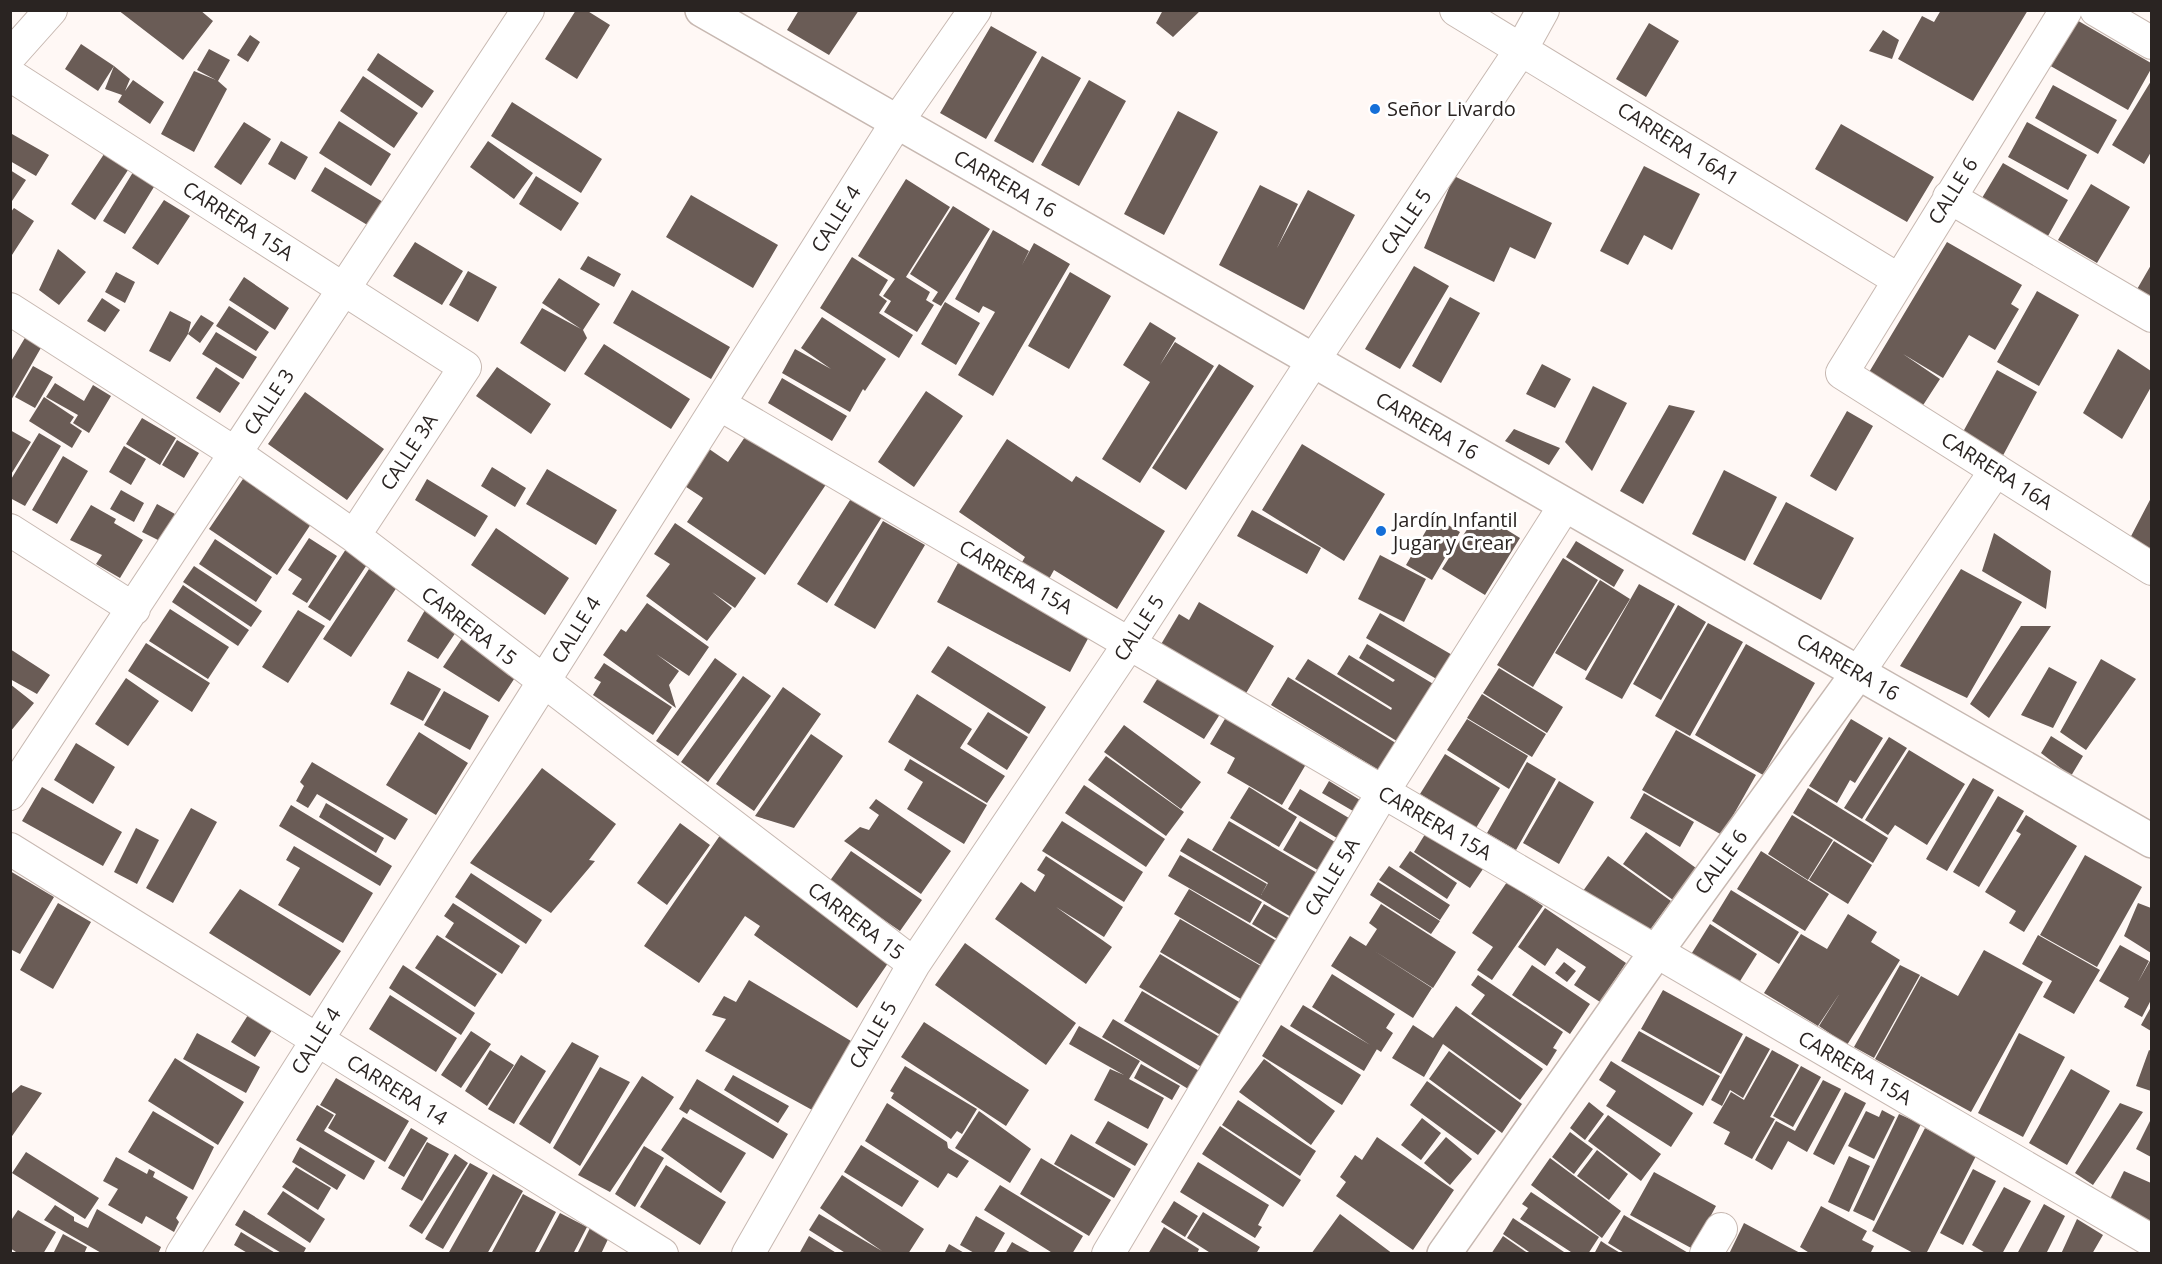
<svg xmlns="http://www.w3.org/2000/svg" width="2162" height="1264" font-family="'Open Sans',sans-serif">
<rect width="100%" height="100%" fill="#fff8f5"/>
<path fill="#6a5c56" d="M118,10H200L213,21L183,60Z
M576,10H586L610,25L577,79L545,59Z
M799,10H859L829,55L787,30Z
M1163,10H1201L1173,37L1156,23Z
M1941,10H2028L1973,101L1898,59L1922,16L1934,22Z
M2075,19L2151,63V69L2128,110L2047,64Z
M1649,23L1679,41L1646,97L1616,79Z
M991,26L1037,52L986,139L940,113Z
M1883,30L1899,40L1892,59L1869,51Z
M250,35L260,42L248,62L237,55Z
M81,44L114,66L98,91L65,69Z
M209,49L230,60L218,81L227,89L194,152L161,134L194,71L216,80L197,70Z
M378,53L434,91L422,108L367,70Z
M1042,56L1081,78L1033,163L994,141Z
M114,66L130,79L125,91L133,80L164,102L150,124L118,102L122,95L105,89Z
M363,76L418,113L394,148L340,111Z
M1089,80L1126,101L1079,186L1041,165Z
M2151,81V152L2144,164L2112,145Z
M2053,85L2117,120L2098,154L2035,118Z
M512,102L602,159L581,193L491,136Z
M1178,111L1218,132L1164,235L1124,214Z
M339,121L391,154L371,186L319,153Z
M244,122L271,139L241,185L214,167Z
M2027,122L2087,155L2068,190L2008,157Z
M1841,124L1934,177L1907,222L1815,169Z
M12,134L49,155L36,176L10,161Z
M281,141L308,157L295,180L268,164Z
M488,141L533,173L514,199L470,167Z
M106,151L130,167L95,220L71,204Z
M2003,163L2068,200L2048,236L1982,198Z
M1644,166L1700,194L1672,250L1644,235L1628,265L1600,251Z
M325,167L388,205L374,229L311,191Z
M135,169L157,182L125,234L103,221Z
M10,170L26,180L10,204Z
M536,176L579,203L561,231L519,204Z
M1454,176L1552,223L1535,259L1510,247L1494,282L1424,248Z
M906,179L950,207L906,277L930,292L926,300L934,305L917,332L884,312L891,301L883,296L895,279L858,256Z
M2091,184L2130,207L2097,263L2058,240Z
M1260,185L1298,204L1277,248L1308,190L1355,215L1304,310L1219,265Z
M691,195L778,245L753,288L666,237Z
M164,200L190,216L158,265L132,248Z
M953,206L990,229L941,306L932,301L938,292L910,274Z
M14,208L34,221L10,258V213Z
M993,230L1029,251L1022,265L1034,243L1070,264L993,396L958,375L995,312L983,306L979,313L955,299Z
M415,242L463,271L442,305L393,276Z
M1947,242L2022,285L2011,304L2019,309L1995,350L1969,335L1943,378L1903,354L1940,379L1918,413L1865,379Z
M58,249L86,272L59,305L39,290Z
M588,256L621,274L614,287L580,269Z
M852,257L888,280L879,295L887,301L879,313L913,335L899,358L820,308Z
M2151,265V300L2136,291Z
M1414,266L1449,286L1400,369L1365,349Z
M468,271L497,287L478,322L449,305Z
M116,272L135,282L125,303L105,292Z
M1070,272L1111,296L1069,369L1028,346Z
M244,277L289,308L275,330L229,300Z
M559,278L600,304L583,330L587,338L565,372L520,343L542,308L581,329L542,303Z
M632,290L730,347L711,379L613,323Z
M2037,291L2079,315L2039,386L1997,362Z
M1450,297L1480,313L1441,383L1412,366Z
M102,298L120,310L105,332L87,321Z
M945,302L980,323L956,365L921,344Z
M229,306L269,332L256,351L216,326Z
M170,311L191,322L188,334L201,315L214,323L200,343L188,334L170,362L149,351Z
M822,317L886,359L865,391L863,389L850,412L782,373L795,349L831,369L801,348Z
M1150,322L1176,338L1160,365L1175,342L1214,366L1140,483L1102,459L1150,382L1123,365Z
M216,332L257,357L243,379L202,354Z
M26,336L42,346L10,402V363Z
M604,344L690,399L671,429L584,374Z
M2118,349L2151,371V387L2122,439L2083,413Z
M1219,364L1254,386L1186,490L1152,468Z
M1542,364L1571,379L1555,408L1526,394Z
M33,366L53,377L35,408L15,397Z
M216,367L240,383L220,413L196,398Z
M497,367L551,404L531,434L476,396Z
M1997,370L2037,392L1999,463L1958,441Z
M782,378L847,416L832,441L768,403Z
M55,383L84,401L93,385L111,396L89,433L73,423L78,415L46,397Z
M1593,386L1627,403L1592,471L1565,442Z
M926,391L963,416L914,487L878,462Z
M305,392L384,449L347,500L268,444Z
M44,397L74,417L70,423L82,431L72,448L29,421Z
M1669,405L1695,411L1643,504L1620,491Z
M1847,411L1873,426L1836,491L1810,476Z
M142,418L176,438L160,465L126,444Z
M1514,429L1560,448L1549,465L1505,441Z
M10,430L31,442L10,476Z
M749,431L827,483L765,575L687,522L703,498L674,479L699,442L728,462Z
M39,433L61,446L25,506L10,498V481Z
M1007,439L1072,482L1076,476L1165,531L1117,609L1054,570L1049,579L1022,562L1025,557L959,512Z
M177,440L199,453L184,478L162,465Z
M1302,444L1385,494L1344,561L1262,510Z
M124,446L146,459L131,485L109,472Z
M63,456L88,471L57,524L32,510Z
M492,467L526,488L515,507L481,486Z
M547,469L617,510L596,545L526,504Z
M1724,470L1777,497L1745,561L1692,534Z
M245,476L313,521L277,575L209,529Z
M427,479L488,516L475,537L415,500Z
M121,490L144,503L134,522L110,509Z
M852,497L882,517L827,603L797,584Z
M2151,498V556L2128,542Z
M1786,502L1854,538L1821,600L1753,564Z
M157,504L175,514L160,541L142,532Z
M91,505L116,519L114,523L143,540L120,578L96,564L102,555L70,540Z
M1252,510L1321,548L1307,574L1237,536Z
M1478,512L1520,538L1485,595L1442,569Z
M1434,517L1460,532L1432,580L1406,565Z
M883,521L925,545L875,629L834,605Z
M675,523L756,578L735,608L712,592L732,608L707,641L646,596L670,564L654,554Z
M496,528L569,578L545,615L471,565Z
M1994,533L2051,571L2046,609L1982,571Z
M309,538L337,556L307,603L292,594L302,579L288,570Z
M215,539L272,577L256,602L199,564Z
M1576,541L1624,570L1614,587L1566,557Z
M346,549L368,563L330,621L308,607Z
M1380,555L1426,579L1404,622L1358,599Z
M1563,558L1598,580L1533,687L1497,665Z
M958,563L1091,633L1070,672L937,602Z
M194,566L262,611L251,627L183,582Z
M369,569L397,587L351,657L323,639Z
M1961,569L2022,602L1967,698L1900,666Z
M1600,580L1630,599L1586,671L1555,653Z
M1639,584L1675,604L1622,699L1585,679Z
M183,585L249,630L238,646L172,602Z
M1199,602L1274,646L1245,695L1160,646L1179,614L1189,620Z
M647,603L709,647L689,676L656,654L679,671L669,685L676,708L603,655L621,629L626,632Z
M1678,605L1706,622L1661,700L1633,684Z
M170,609L229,647L208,679L149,641Z
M298,610L325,626L288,683L262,667Z
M425,610L458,629L438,659L407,641Z
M1380,613L1454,656L1440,681L1366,638Z
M1708,623L1743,642L1690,736L1655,716Z
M2021,626H2051L1989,718L1970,704Z
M463,637L518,673L499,702L443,667Z
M146,643L210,683L192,712L128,671Z
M1367,644L1435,685L1400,743L1295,679L1308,659L1391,710L1392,708L1337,674L1349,655L1393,682L1395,680L1359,658Z
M1746,644L1815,683L1763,775L1695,735Z
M948,646L1046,707L1029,734L931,672Z
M10,649L50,675L37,694L10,679Z
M715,658L737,674L678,756L656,741Z
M2101,659L2136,679L2086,750L2060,732Z
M604,663L672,707L653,735L593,695L601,682L594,678Z
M2049,667L2077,682L2053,728L2021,715Z
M1499,668L1563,707L1547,733L1483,693Z
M1163,670L1224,708L1204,739L1143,702Z
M408,671L441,689L423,721L390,704Z
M743,676L771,696L708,782L681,762Z
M1288,677L1399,745L1382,772L1271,705Z
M126,678L159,701L128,746L95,724Z
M10,684L34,703L10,732Z
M783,687L821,714L754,811L716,784Z
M444,691L489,716L470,750L424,725Z
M917,694L972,729L960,748L1005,776L987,803L888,742Z
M1482,694L1546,734L1532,757L1467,718Z
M1232,707L1312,754L1282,805L1227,773L1235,758L1210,744Z
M988,712L1028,737L1007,770L967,744Z
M1467,719L1528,756L1509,789L1447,750Z
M1851,719L1883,738L1855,783L1850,780L1837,803L1809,786Z
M1124,725L1201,782L1181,809L1104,752Z
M1676,730L1756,775L1722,835L1642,790Z
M419,732L468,763L436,815L386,785Z
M811,734L843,756L794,828L755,816Z
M2051,736L2083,756L2071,776L2041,753Z
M1889,737L1907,748L1862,819L1844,808Z
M76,743L115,767L93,804L54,780Z
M1909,750L1965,784L1927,845L1895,825L1888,835L1865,820Z
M1445,754L1500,788L1476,828L1420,794Z
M1106,756L1184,812L1166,836L1088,780Z
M910,759L987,805L964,844L907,809L923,782L904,770Z
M312,762L408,819L395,840L317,794L308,808L296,801L304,786L300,782Z
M1527,762L1556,779L1516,850L1487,833Z
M542,768L616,824L589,860L595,861L551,913L470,863Z
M1973,778L1994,790L1947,871L1926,859Z
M1329,781L1360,800L1353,811L1322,793Z
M1559,781L1594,802L1559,864L1523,843Z
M1084,785L1165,839L1146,867L1065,813Z
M42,787L122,832L103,866L22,821Z
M1249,787L1297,817L1279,847L1230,818Z
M1808,788L1888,838L1873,863L1793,813Z
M1300,789L1359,824L1347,844L1288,809Z
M1644,793L1694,822L1680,847L1630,818Z
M1998,796L2024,811L1979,887L1953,872Z
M876,799L951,851L921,894L844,841L860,827L869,830L879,815L869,808Z
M326,803L384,838L376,853L319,817Z
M291,805L392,866L380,886L279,826Z
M191,808L217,822L173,903L146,888Z
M1792,815L1833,840L1808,880L1768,854Z
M2026,815L2077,846L2024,932L2009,923L2016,911L1985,892L2021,834L2016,831Z
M1062,821L1143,872L1124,902L1042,851Z
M1229,821L1324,877L1298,921L1180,851L1188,838L1267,884L1261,895L1268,883L1212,850Z
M1300,821L1345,848L1328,876L1283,850Z
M680,823L710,845L667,905L637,883Z
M136,828L159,840L137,884L114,872Z
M723,831L893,956L857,1008L754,935L760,926L745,916L699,983L644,946Z
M1427,831L1483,869L1470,888L1414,852Z
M1646,832L1696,868L1673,900L1623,864Z
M1834,841L1872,865L1848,904L1809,880Z
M294,846L373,893L343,943L278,905L300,868L286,860Z
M851,851L922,900L900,931L829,882Z
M1410,851L1457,883L1447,899L1399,867Z
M1761,851L1829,894L1805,931L1737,889Z
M1180,855L1262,902L1250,923L1168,876Z
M2085,855L2142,887L2097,967L2040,935Z
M1046,856L1123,907L1104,937L1056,907L1112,947L1086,984L995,919L1021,882L1035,892L1045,875L1037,870Z
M1608,856L1671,901L1645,937L1583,891Z
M1389,866L1450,905L1440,920L1379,880Z
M10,871L54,897L20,954L10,949Z
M471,873L542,920L526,944L455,897Z
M1378,882L1440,921L1431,934L1370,895Z
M1507,882L1543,906L1492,980L1477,970L1493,947L1472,933Z
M240,889L341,951L310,996L209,933Z
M1189,889L1280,943L1266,968L1174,914Z
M1731,890L1799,932L1779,964L1712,921Z
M58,903L91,922L53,989L20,970Z
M453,903L520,946L502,974L445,937L454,923L444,916Z
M2138,903L2151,908V953L2124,936Z
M1264,904L1296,922L1284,943L1252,924Z
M1381,904L1456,952L1433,988L1373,950L1432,988L1413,1018L1331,966L1350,936L1366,946L1377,929L1369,923Z
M1545,908L1626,963L1600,1002L1574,985L1586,967L1557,948L1545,966L1518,947Z
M1848,914L1877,932L1871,942L1900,960L1847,1045L1819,1026L1840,993L1818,1026L1764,993L1801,934L1827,949Z
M1180,919L1266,969L1246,1002L1160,952Z
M1710,924L1757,954L1737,986L1690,956Z
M437,935L497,974L475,1007L415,968Z
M2038,935L2100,970L2074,1014L2043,997L2052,981L2022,964Z
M965,943L1076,1023L1046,1065L935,985Z
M2120,945L2149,961L2138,982L2151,959V1000L2142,1017L2124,1007L2129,998L2099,981Z
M1984,950L2043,982L1971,1112L1875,1059L1921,976L1958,996Z
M1160,954L1244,1005L1224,1037L1139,987Z
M1564,962L1576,971L1567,982L1555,973Z
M403,965L475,1013L461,1035L389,988Z
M1532,965L1590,1004L1570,1034L1512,995Z
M1900,965L1920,975L1874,1058L1854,1047Z
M1332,974L1395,1014L1386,1028L1393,1033L1381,1052L1312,1007Z
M1478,975L1563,1032L1553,1048L1557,1050L1547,1066L1471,1014L1485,995L1471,985Z
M749,980L856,1044L814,1111L705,1051L726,1019L712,1015L724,996L736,1002Z
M1663,990L1743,1034L1721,1074L1641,1029Z
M1142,991L1223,1039L1205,1069L1124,1021Z
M390,995L457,1038L436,1072L369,1029Z
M1303,1005L1377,1049L1364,1071L1290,1026Z
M1456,1006L1543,1069L1520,1100L1443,1044L1424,1077L1392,1058L1413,1025L1433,1038Z
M2151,1007V1031L2141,1025Z
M248,1015L272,1030L255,1057L231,1042Z
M1113,1019L1201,1072L1190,1090L1102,1037Z
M924,1022L1029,1090L1006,1126L901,1057Z
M1281,1025L1361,1075L1342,1105L1262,1056Z
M1079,1026L1140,1061L1129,1079L1164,1098L1148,1129L1094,1100L1110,1069L1124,1075L1069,1044Z
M471,1031L491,1044L461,1088L441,1075Z
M1639,1031L1720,1076L1703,1106L1621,1061Z
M197,1033L260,1067L246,1093L183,1059Z
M2019,1033L2065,1057L2023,1137L1978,1113Z
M1746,1036L1770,1049L1743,1098L1730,1090L1722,1106L1711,1100Z
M572,1042L599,1056L550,1144L519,1124Z
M490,1050L514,1065L487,1106L465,1091Z
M1772,1050L1799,1065L1770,1117L1775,1119L1752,1159L1724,1144L1730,1132L1713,1123L1731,1092L1744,1100Z
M2149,1050L2151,1051V1091L2136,1086Z
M1449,1051L1522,1104L1502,1133L1429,1079Z
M521,1055L546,1071L514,1124L488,1109Z
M175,1058L244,1102L218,1145L148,1101Z
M1264,1059L1335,1111L1311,1145L1239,1092Z
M1611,1061L1693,1113L1671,1147L1606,1106L1616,1091L1599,1080Z
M1141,1064L1180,1086L1172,1100L1134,1078Z
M905,1066L977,1109L962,1134L957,1131L951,1139L891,1098L894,1093L890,1091Z
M1801,1066L1821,1077L1793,1127L1773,1116Z
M600,1067L630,1082L580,1166L553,1148Z
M2071,1069L2110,1091L2067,1165L2029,1143Z
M733,1075L789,1106L778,1123L724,1090Z
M642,1076L674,1097L610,1192L578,1175Z
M336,1078L409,1121L385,1162L328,1128L336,1114L320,1105Z
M697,1079L788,1134L773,1159L690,1109L687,1114L679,1109Z
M1823,1080L1841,1089L1807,1152L1788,1141L1772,1170L1755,1160L1776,1121L1795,1131Z
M1427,1081L1496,1131L1478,1155L1410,1105Z
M21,1085L42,1093L10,1139V1095Z
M1845,1092L1866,1103L1834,1165L1813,1154Z
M1238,1100L1316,1151L1300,1176L1222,1125Z
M1589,1102L1604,1114L1585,1140L1570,1128Z
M887,1103L947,1142L948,1148L969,1161L957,1178L948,1173L938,1188L865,1141Z
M2120,1103L2143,1112L2093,1185L2075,1173Z
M317,1105L334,1115L324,1131L375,1161L364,1180L296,1140Z
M1882,1110L1895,1117L1874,1159L1848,1146L1866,1111L1879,1117Z
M153,1111L214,1147L193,1190L128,1152Z
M979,1111L1031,1149L1010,1183L955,1148Z
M1899,1114L1921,1124L1874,1221L1853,1211Z
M1608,1115L1661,1154L1641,1181L1588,1141Z
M683,1117L746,1153L721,1193L661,1150Z
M1422,1118L1441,1133L1421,1160L1401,1145Z
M2151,1119V1157L2136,1149Z
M1108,1121L1148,1144L1135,1166L1095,1143Z
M1220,1126L1301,1180L1283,1207L1202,1154Z
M411,1128L428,1138L404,1177L388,1168Z
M1925,1128L1977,1154L1926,1254H1915L1872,1231Z
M1570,1132L1593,1149L1574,1174L1552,1157Z
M1071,1134L1131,1169L1114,1198L1054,1164Z
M1377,1137L1454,1190L1413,1250L1336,1196L1346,1182L1340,1177L1355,1155L1362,1160Z
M1446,1137L1472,1159L1450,1185L1424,1163Z
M427,1142L449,1154L422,1201L401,1189Z
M861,1145L919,1181L902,1207L844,1172Z
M644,1146L664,1158L635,1207L615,1194Z
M300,1147L346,1175L337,1190L292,1162Z
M1597,1150L1628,1174L1609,1200L1577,1176Z
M26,1152L99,1198L85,1219L12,1173Z
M455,1154L468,1163L422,1234L409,1226Z
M1849,1156L1870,1166L1849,1212L1828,1202Z
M116,1157L147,1174L149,1169L155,1172L153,1177L188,1197L176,1218L179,1222L174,1232L146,1216L142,1224L108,1205L118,1189L103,1181Z
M1041,1158L1111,1200L1089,1236L1020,1194Z
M1550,1158L1621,1211L1602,1238L1531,1185Z
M1198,1162L1269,1205L1258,1225L1262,1227L1255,1238L1180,1192Z
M470,1163L488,1173L443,1249L425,1239Z
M666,1165L726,1202L700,1245L640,1207Z
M296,1167L331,1188L318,1210L282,1187Z
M1973,1169L1996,1181L1963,1245L1940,1233Z
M2124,1171L2151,1183V1223L2108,1203Z
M1654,1172L1716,1206L1693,1249L1630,1215Z
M493,1174L523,1191L487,1254H448Z
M842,1175L924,1229L908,1254H847L809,1230L819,1214L882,1251L820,1208Z
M1000,1185L1083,1236L1072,1254H1054L984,1210Z
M2004,1187L2031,1201L2002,1254H1987L1972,1245Z
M283,1191L325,1219L310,1243L267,1214Z
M1531,1192L1599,1237L1588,1254H1574L1520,1219L1528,1208L1522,1204Z
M523,1194L556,1212L534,1254H491Z
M1174,1201L1198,1216L1185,1237L1161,1222Z
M2044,1204L2065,1216L2046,1254H2017Z
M55,1205L74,1217V1221L88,1228L97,1209L161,1247L158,1254H103L44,1220Z
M1821,1206L1867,1231L1862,1240L1874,1246L1870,1254H1811L1800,1247Z
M18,1210L56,1232L43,1254H19L10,1248V1222Z
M244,1210L306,1248L303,1254H283L235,1225Z
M1203,1212L1260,1247L1256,1254H1212L1187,1238Z
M560,1213L587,1227L573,1254H538Z
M1340,1214L1393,1254H1311Z
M1624,1215L1690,1254H1626L1608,1243Z
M976,1216L1005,1233L993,1254H976L960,1245Z
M1513,1218L1567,1254H1532L1503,1234Z
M2077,1219L2103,1235L2092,1254H2061Z
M1744,1223L1802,1254H1729Z
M1164,1227L1199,1249L1197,1254H1148Z
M590,1228L609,1237L601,1254H577Z
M241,1232L277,1254H249L234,1245Z
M63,1234L87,1247L84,1254H53Z
M809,1236L838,1254H799Z
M1503,1236L1529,1254H1491Z
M1601,1241L1607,1245L1622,1254H1594Z
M1012,1242L1033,1254H1005Z
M949,1244L966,1254H944Z"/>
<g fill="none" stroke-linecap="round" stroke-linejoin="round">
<defs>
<path id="minor" d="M1456,10L1899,280
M2066,10L1842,373L2152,569
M2096,10L2152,43
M10,56L51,10
M10,75L465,367L354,536
M1949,197L2152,316
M10,309L235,453L354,536L914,964
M719,404L2152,1241
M10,530L134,609
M1858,673L1996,470
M10,794L528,10
M10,849L662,1254
M182,1254L897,122L975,10
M748,1254L914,964L1129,644L1313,361L1522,48L1543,10
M1108,1254L1383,792L1565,505
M1706,1254L1721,1229"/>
<path id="tertiary" d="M702,10L2152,841
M1444,1254L1656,952L1858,673"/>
</defs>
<use href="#minor" stroke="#c7b8b1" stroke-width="34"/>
<use href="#tertiary" stroke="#c7b8b1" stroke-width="36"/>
<use href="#minor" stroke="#fff" stroke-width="32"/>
<use href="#tertiary" stroke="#fff" stroke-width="33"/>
</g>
<g fill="#156fd8" stroke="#fff" stroke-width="2">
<circle cx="1375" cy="109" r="6"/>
<circle cx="1381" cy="531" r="6"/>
</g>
<g text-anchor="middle" stroke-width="6" stroke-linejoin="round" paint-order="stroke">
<g font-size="20" fill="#2a2422" stroke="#fff" text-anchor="start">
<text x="1387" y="116">Señor Livardo</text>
<text x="1393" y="527">Jardín Infantil<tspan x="1393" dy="23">Jugar y Crear</tspan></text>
</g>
<g font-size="20" fill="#2a2422" stroke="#fff">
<text transform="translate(1678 144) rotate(32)" y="7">CARRERA 16A1</text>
<text transform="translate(1005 184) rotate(30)" y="7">CARRERA 16</text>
<text transform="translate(1953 191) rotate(-58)" y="7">CALLE 6</text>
<text transform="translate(836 219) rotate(-58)" y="7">CALLE 4</text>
<text transform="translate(238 221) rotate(33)" y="7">CARRERA 15A</text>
<text transform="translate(1406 222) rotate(-56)" y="7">CALLE 5</text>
<text transform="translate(269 402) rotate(-57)" y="7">CALLE 3</text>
<text transform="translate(1427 426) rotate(30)" y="7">CARRERA 16</text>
<text transform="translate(409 452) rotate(-57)" y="7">CALLE 3A</text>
<text transform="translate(1997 471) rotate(32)" y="7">CARRERA 16A</text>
<text transform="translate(1016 577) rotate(30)" y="7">CARRERA 15A</text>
<text transform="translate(469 626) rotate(38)" y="7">CARRERA 15</text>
<text transform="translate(1139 628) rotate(-57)" y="7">CALLE 5</text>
<text transform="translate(576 630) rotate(-58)" y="7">CALLE 4</text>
<text transform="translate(1848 667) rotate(30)" y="7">CARRERA 16</text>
<text transform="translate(1435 823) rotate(30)" y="7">CARRERA 15A</text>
<text transform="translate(1721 862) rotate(-54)" y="7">CALLE 6</text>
<text transform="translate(1332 877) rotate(-59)" y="7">CALLE 5A</text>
<text transform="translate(856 921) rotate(37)" y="7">CARRERA 15</text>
<text transform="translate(873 1035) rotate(-60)" y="7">CALLE 5</text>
<text transform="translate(316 1041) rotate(-58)" y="7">CALLE 4</text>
<text transform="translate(1855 1068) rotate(30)" y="7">CARRERA 15A</text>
<text transform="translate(397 1090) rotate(32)" y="7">CARRERA 14</text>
</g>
</g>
<rect width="2162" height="1264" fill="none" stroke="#2a2422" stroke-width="24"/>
</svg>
